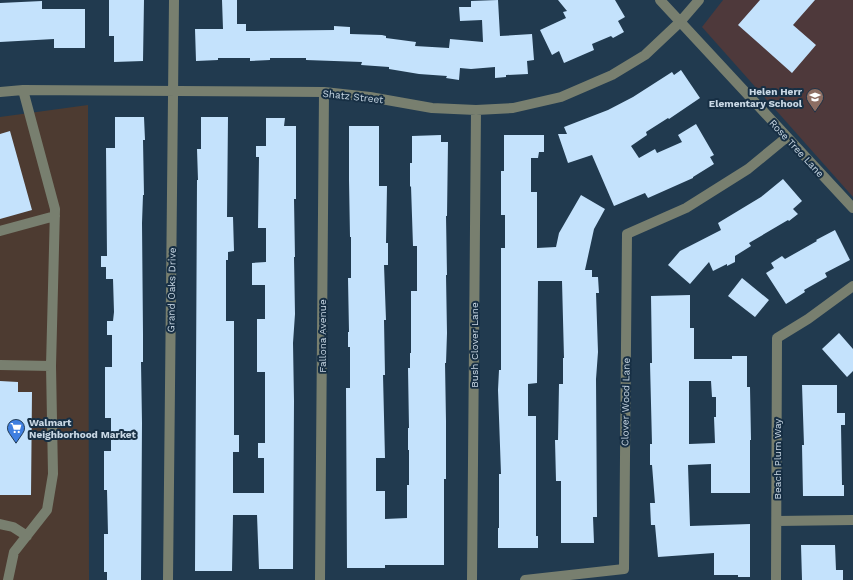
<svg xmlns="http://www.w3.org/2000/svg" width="853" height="580" font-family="'Work Sans',sans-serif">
<rect width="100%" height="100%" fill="#213a4f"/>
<path fill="#4d3b31" d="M88,105L89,580H0V117Z"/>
<path fill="#4e393b" d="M723,0H853V197L702,27Z"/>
<path fill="#c4e2fc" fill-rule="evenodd" d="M109,0H144L143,61L114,62V36H109Z
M222,0H237V24H246V31L334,30V26L350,27V34L382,35L386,36V38L416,42L415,46L449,48L450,39L483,42L482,20L460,21L459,7H471V1L498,0L500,36L532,34L534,60L527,61L528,74L506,75V77L495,78V67L471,69L460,68L459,80L446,78L447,76L419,74L389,69V67L361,65L362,62L306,60V58H270V60L250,61V58H218V60L196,61L195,29H223Z
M558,0H615L625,17L618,21L624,32L613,38L611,36L592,44L594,50L564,63L559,51L552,55L540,30L566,18L563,12L567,11Z
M760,0H815L793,25L816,45L792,73L738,25Z
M42,1V9H85V48H54V39L0,42V3Z
M681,70L700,98L669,119L668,118L646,132L647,135L631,146L639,158L655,149L657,153L682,142L678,135L696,124L714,155L710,157L714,164L693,177V178L648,198L645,193L614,206L592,155L568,163L558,134H567L564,127L608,110L633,97L672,72L674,75Z
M115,117H144L145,140H143L144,195H143L142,223L143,334V362H141L142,423L141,580H107V572H104V534H108L107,490H104V451H111V418H105V367H112V335H107V321H113L114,312L113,279H106V267H101V256H107L106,148H115Z
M201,117H228L227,217H233L234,251L228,252V260H226V321H234V435H239V452H233V493H264V458H258V443H265V372H257V319H265V285H252V263L266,262V228H258L259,157H256V146H266V118H285L284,126H296V199H294L295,257H294L295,314L293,343L294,401L293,569H259L257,515H233L232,571H195L197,180H198L197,149H201Z
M349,126H379V186H387L386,243H388V265H384L386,320H384L385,375H383L385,458H376V491H385V519L407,518V485H409V450H408V428H409L408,368H410V353H411V291H417V246H413L411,186L410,187V163H412V136L441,135V142H448L447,216H446L447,275H446L447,333L446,363H445L446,421V479H444V565H385V568H347L346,388H350V347H348V332H349L348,278H351V237H350L349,180Z
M10,131L32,210L0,219V134Z
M504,135H544V152H539L538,158H531V192H537V248L556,247L559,233L581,195L605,209L594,229L585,270H592V277H598L599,293H596L598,352L596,379L597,517H593L594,543H561V481H556L555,440H558L559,384H563V358H564L562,281H538L537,383L528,384V416H536V536H538V548H498V528H499V474H501L498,390L499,370H501V248H505V215H501V171H504Z
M783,179L802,201L793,209L798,214L789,221L788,220L749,243L751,246L735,256V262L727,266V264L713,271L709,262L690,284L668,265L680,251L721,230L718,223L761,197Z
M835,230L850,260L825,273L827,277L804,290L805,292L786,304L766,273L774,268L771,263L782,256L785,259L817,241L816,240Z
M742,278L769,300L755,317L728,296Z
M690,295V328H694V359H732V356H747V387H750L751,440H750V493H711V464L688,465L690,526L750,524V577H738V575H714V553L658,557L655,525H651L650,503H655L652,465H650V444H652L650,363H652L651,296ZM689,381H711L712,397H716V417H714L715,443L689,444Z
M839,333L853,349V371L847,377L822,349Z
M0,381L18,382V392H32L31,495H0Z
M802,385H837V413H845V425H841L842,485H844V496H803L802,445H804Z
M801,545H835L836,570H843V580H802Z"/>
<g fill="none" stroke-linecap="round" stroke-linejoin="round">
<path stroke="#787f6f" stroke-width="10" d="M660,0L853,208
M0,92L23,90L324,92L370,97L432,108L476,110L513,108L561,97L612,75L645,55L680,22L699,0
M0,231L55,216
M0,365L51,366
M777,521L853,520
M0,524L13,527L27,536
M8,580L14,552L47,510L53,474L51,366L55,209L23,90
M168,580L174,0
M320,580L324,92
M472,580L476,110
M525,580L624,569L627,234L686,208L748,169L787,137
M776,580L777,338L808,319L853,286"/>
</g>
<defs>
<symbol id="school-pin" viewBox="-11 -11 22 30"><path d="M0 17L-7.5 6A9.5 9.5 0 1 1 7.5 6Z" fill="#8d6e63" stroke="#172f44"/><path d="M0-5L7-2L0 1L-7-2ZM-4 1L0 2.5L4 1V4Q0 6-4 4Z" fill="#fff"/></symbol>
<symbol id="supermarket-pin" viewBox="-11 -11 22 30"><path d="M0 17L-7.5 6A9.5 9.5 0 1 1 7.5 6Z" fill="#3f7fe0" stroke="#172f44"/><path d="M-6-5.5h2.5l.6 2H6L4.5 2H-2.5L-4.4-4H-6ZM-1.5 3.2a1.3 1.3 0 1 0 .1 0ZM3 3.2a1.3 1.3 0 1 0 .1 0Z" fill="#fff"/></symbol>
</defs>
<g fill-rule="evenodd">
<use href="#school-pin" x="805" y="87" width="20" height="27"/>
<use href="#supermarket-pin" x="6" y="418" width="20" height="27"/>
</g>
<g text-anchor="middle" stroke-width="4" stroke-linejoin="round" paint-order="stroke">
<g font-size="10" font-weight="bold" fill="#c8d7e4" stroke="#172f44" text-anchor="end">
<text x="802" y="95">Helen Herr<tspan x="802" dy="12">Elementary School</tspan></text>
<text x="29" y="426" text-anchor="start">Walmart<tspan x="29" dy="12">Neighborhood Market</tspan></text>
</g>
<g font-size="10" fill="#c8d7e4" stroke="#172f44">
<text transform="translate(353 96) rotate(6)" y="4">Shatz Street</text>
<text transform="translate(797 148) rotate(47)" y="4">Rose Tree Lane</text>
<text transform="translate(171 290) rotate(-89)" y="4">Grand Oaks Drive</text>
<text transform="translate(322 336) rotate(-90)" y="4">Fallona Avenue</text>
<text transform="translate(474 345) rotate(-90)" y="4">Bush Clover Lane</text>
<text transform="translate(625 402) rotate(-89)" y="4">Clover Wood Lane</text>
<text transform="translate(777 459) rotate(-90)" y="4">Beach Plum Way</text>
</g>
</g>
</svg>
